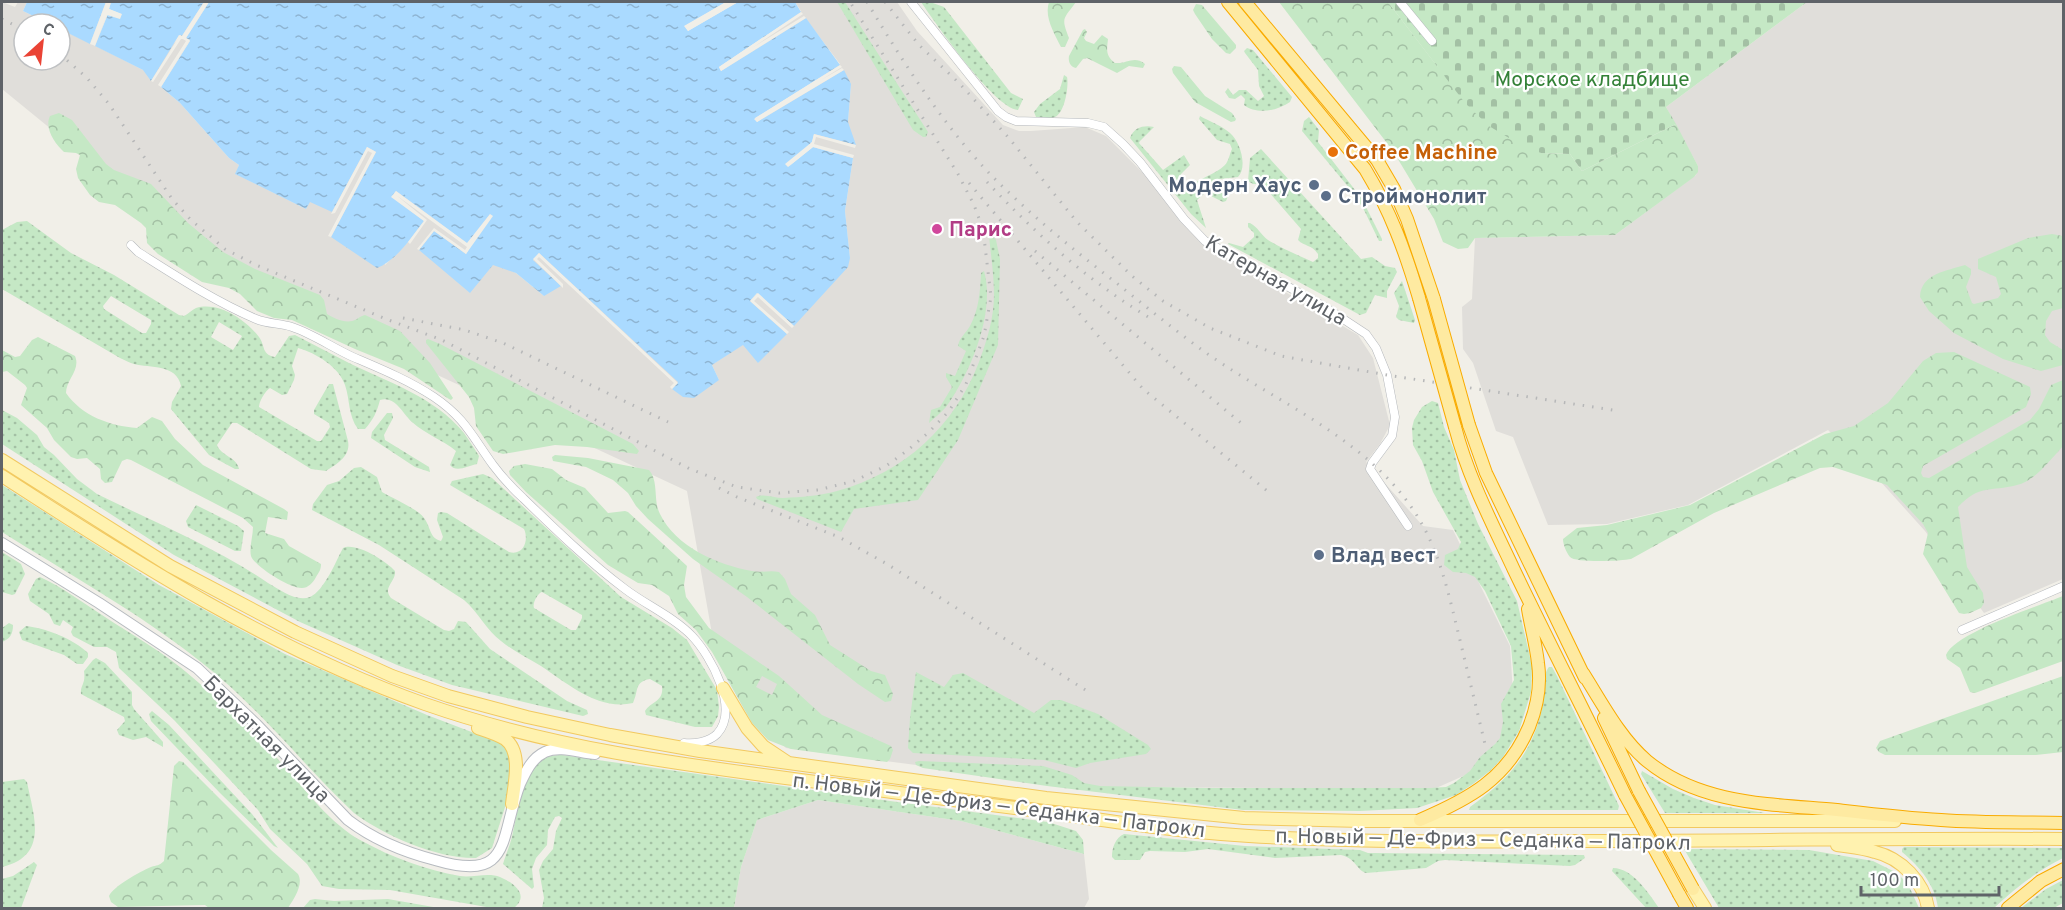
<svg xmlns="http://www.w3.org/2000/svg" width="2065" height="910" font-family="Overpass,sans-serif">
<defs>
<pattern id="green-dots" width="8" height="8" patternUnits="userSpaceOnUse" patternTransform="scale(1.5)"><rect width="8" height="8" fill="#c5e8c5"/><path d="M2 2h.1M6 6h.1" fill="none" stroke="#a3c0a4" stroke-width="1.8" stroke-linecap="round"/></pattern>
<pattern id="forest-crowns" width="20" height="18" patternUnits="userSpaceOnUse" patternTransform="scale(1.5)"><rect width="20" height="18" fill="#c5e8c5"/><path d="M2 6a3 3 0 1 1 6 0M12 15a3 3 0 1 1 6 0" fill="none" stroke="#a3c0a4"/></pattern>
<pattern id="cemetery-stones" width="16" height="16" patternUnits="userSpaceOnUse" patternTransform="scale(1.5)"><rect width="16" height="16" fill="#c5e8c5"/><path d="M2 7V4a2 2 0 0 1 4 0v3zM10 15v-3a2 2 0 0 1 4 0v3z" fill="#a3c0a4"/></pattern>
<pattern id="water-ripples" width="26" height="14" patternUnits="userSpaceOnUse" patternTransform="scale(1.5)"><rect width="26" height="14" fill="#aadaff"/><path d="M2 4q2-2 4 0t4 0M15 11q2-2 4 0t4 0" fill="none" stroke="#8eb4d2"/></pattern>
</defs>
<rect width="100%" height="100%" fill="#f1efe8"/>
<path fill="#e0deda" d="M2,2L15,7L18,2H27L23,11L50,24H24V60H60V29L90,43L106,2H111L96,46L143,70L182,36L204,2H209L186,38L190,40L161,87L180,103L229,158L239,165L236,174L306,209L309,202L367,147L376,152L385,265L408,242L424,221L391,197L396,191L490,214L466,254L420,251L502,266L516,273L544,296L533,259L539,253L719,380L712,365L743,344L759,363L750,301L758,293L850,258L845,211L853,158L813,147L814,134L848,122L851,84L757,122L840,64L806,19L721,71L801,11L795,2H897L917,31L1003,125L1019,131H1031L1085,127L1106,136L1159,189L1199,241L1358,335L1373,358L1390,425L1380,444L1366,462L1423,526L1453,530L1510,646L1513,694L1503,735L1470,773L1434,789L1101,787L1069,785L786,748L744,709L716,657L687,491L276,300L182,236L2,89Z
M1807,2H2063V579L1984,613L1925,531L1880,481L1828,430L1688,505L1607,524L1548,525L1513,437L1496,431L1473,363L1463,349L1462,307L1472,299L1475,238L1615,235L1696,175L1698,166L1666,107Z
M818,800L961,821L1084,854L1089,899L1084,908H734L741,867L757,820Z"/>
<path fill="url(#green-dots)" fill-rule="evenodd" d="M837,2H845L928,132L926,137H923L913,130Z
M921,2H930L944,7L1011,93L1023,99L1018,110C994,108 936,24 921,2Z
M1247,48L1253,50L1292,97L1290,102C1277,111 1257,115 1244,105L1245,99L1241,95L1235,99L1229,98L1225,92L1228,88L1233,95L1239,90H1246L1258,101L1264,96L1259,86L1258,70L1245,53L1244,51Z
M1064,75L1067,77C1069,85 1065,113 1055,117C1050,119 1041,117 1036,117L1034,112L1040,104L1060,89Z
M1200,116C1209,121 1222,126 1230,133C1240,141 1248,167 1238,177L1220,179L1217,182L1219,191L1228,196L1226,201L1223,202L1205,193L1197,200L1206,228L1191,214L1130,138C1134,127 1144,125 1154,127L1140,141L1139,143L1163,170L1184,155L1190,165L1181,174V178L1186,185L1191,186C1200,178 1223,171 1227,162C1229,159 1230,153 1232,149L1230,144L1217,140L1199,119Z
M1309,117L1319,130L1318,142L1362,199L1382,239V241H1379L1365,212L1355,195L1302,131L1304,121Z
M1261,149L1361,259L1372,257L1385,266L1395,268L1397,272L1387,291V298L1375,295L1366,313L1360,315L1228,244L1229,243L1243,247L1254,237V233L1248,227V223H1250C1258,227 1261,235 1268,240C1282,249 1298,255 1313,262L1318,258V254C1311,244 1305,247 1298,240L1301,229L1262,184H1253L1248,181L1250,158Z
M27,221L71,253L114,275L179,315L184,316C188,314 192,310 196,308C219,301 246,320 259,337C266,347 261,354 275,357L289,336L295,335C313,344 331,354 349,363C388,382 435,397 464,433C469,440 474,448 479,456L477,464C468,466 456,473 450,465L456,451C443,440 425,434 412,422C403,414 395,395 380,400C377,412 373,420 365,429H358C348,416 350,399 345,385C339,367 316,353 298,348L292,366L295,375L294,380L287,394L282,395L270,388C265,391 259,402 259,407L317,441H321L330,427L329,423L314,414V410L329,384H333L348,441C351,456 337,464 326,471L311,469L237,423H232L217,445C221,456 237,457 239,469H235L209,455L171,409L172,402L181,386C177,364 150,368 134,364C130,363 125,360 120,358L2,289V230L17,222ZM111,296L151,320V324L146,333H142L104,309L103,306ZM219,322L242,336L233,350L211,337Z
M991,233L996,240L1000,259L998,345L958,440L918,500L854,509L841,532L757,499L756,497C764,493 774,498 783,498C801,497 819,496 837,491C905,472 954,427 979,362C987,340 994,318 994,295C994,276 991,256 989,236Z
M984,271C996,312 970,374 946,407C941,413 934,418 929,423L931,410L940,407L952,387L946,377V373L955,376L966,351L958,346C959,338 966,333 970,326C979,309 980,292 981,273Z
M1402,281L1415,320L1414,323L1399,320L1396,317L1399,306L1394,293Z
M1432,401L1438,403L1444,427L1454,450L1460,480L1478,524L1517,601L1532,666L1531,692L1519,731L1503,757L1491,770L1473,784L1456,795L1417,808L1360,811L1243,810L1047,786L923,768L916,765L915,762L919,761L1043,766L1072,775L1084,783L1100,786L1206,788H1430L1446,787L1454,783L1470,771L1480,757L1495,744L1500,738L1503,722L1501,704L1514,680L1511,646L1485,591L1475,577L1466,573L1453,572L1444,565L1445,555L1458,549L1461,542L1433,492L1422,461L1413,445L1412,428L1414,420L1422,407Z
M2,410L17,418L37,435L44,447L54,455L77,479L97,494C154,522 215,547 268,583C280,590 296,602 310,597C324,591 336,561 343,548C356,542 386,561 395,571C396,582 382,587 391,598L444,630L449,631L454,629L458,621L466,622L490,649L567,701L587,710L588,714L583,716L452,685L397,665L300,622L174,555L2,444Z
M387,413H392L393,418L384,435L385,440L429,467L430,472L415,467L371,438L372,432Z
M361,467L377,477L382,492C392,498 418,509 424,518C431,527 429,538 441,541L443,537L437,520L438,513L441,512L447,513L509,552C524,556 529,540 524,529L450,485L452,481L483,474L492,478L621,597L672,628L687,640L717,690L719,707L718,716L712,727H695L646,715L645,711C651,701 664,702 662,686L650,679C634,682 639,690 633,703C599,711 568,684 541,666C528,658 513,651 501,641C487,631 478,612 464,600L379,545L312,510L313,504L327,485L339,481L354,468ZM542,592L582,615V618L576,630H571L534,608C532,603 538,593 542,592Z
M2,485L159,585L285,654L427,715L503,744L509,752L510,767L506,804L492,848L476,858C438,859 385,836 354,813C302,764 258,706 201,662C141,614 67,573 2,532Z
M196,505L238,526L244,531L241,551H235L188,527L186,521Z
M2,552L21,564L25,574L15,594L12,595L2,592Z
M40,577C62,587 82,602 102,615C132,635 165,653 192,677C220,700 245,726 271,752C299,780 326,822 362,841C391,857 426,870 460,876C473,878 488,872 500,877C514,883 530,895 514,908H492L390,890L339,889L322,886L307,864L270,829L258,810L174,720L119,668L116,652L107,647H94L73,636L71,632L73,627L63,620L60,626L54,624L49,614L30,601L28,594L36,579Z
M9,623L13,625C13,634 10,639 2,642V628Z
M26,626C45,628 74,639 88,653V657L83,664H77L64,655L22,640L19,632Z
M96,658L105,663L132,692V705L134,709L163,742V747L146,737L133,740L119,735L117,730L125,721L124,717L81,694C80,685 86,684 84,671L93,660Z
M1549,667H1552L1557,676L1619,806L1618,810H1469L1470,807C1510,778 1534,752 1543,703C1545,692 1542,675 1549,667Z
M916,672L944,687L953,675L963,673L1034,713L1051,700H1061L1098,714L1148,745L1151,749L1146,754L1090,763L1076,768L1044,760L913,753L908,748L910,718Z
M152,711L169,725L252,814L278,848L274,846L220,793L151,721L149,714Z
M562,755L890,801L1048,822L1076,831L1083,840L1084,854L961,821L818,800L757,820L741,867L734,908H542L544,898L539,870L543,861L553,849L556,831L562,818L559,816L555,817L548,830L547,845L536,858L532,869L534,887L532,889L503,864C506,854 511,843 513,832C518,811 521,782 536,765C543,757 552,755 562,755Z
M1642,771L1673,789L1694,798L1715,805L1765,813H1665L1641,774Z
M24,779L27,782C34,817 49,856 2,867V782Z
M1124,834L1245,846L1360,850L1368,853L1584,855L1585,858L1575,865L1570,866L1445,860L1438,861L1426,868L1366,873C1355,869 1357,859 1341,855L1275,858L1208,849L1185,852L1150,851L1145,852L1140,860H1115L1112,857C1112,848 1115,838 1124,834Z
M1904,847L2063,848V858C2037,871 2015,888 1994,908H1938C1935,885 1920,867 1902,852V849Z
M1684,849L1809,850L1873,861L1897,873L1908,884L1919,908H1719Z
M34,862L37,865L21,908H2V879L13,876Z
M1613,868C1633,868 1649,894 1659,908H1646L1612,871Z
M2063,880V903L2054,908H2021L2046,889Z
M315,899L334,901L388,899L439,908H303L310,900Z"/>
<path fill="url(#forest-crowns)" fill-rule="evenodd" d="M1049,2H1076C1063,20 1061,17 1069,38L1065,47H1061C1054,33 1044,17 1049,2Z
M1279,2H1388L1437,66L1541,153L1570,154L1582,171L1676,124L1698,166V172L1694,177L1615,235L1475,238L1468,248L1458,249L1443,242L1434,219L1393,151Z
M1196,4L1202,5L1236,45V48L1230,54L1226,53L1212,39L1195,14L1193,10Z
M1085,29L1087,32L1084,38L1086,41L1094,44L1102,35L1108,39C1107,49 1105,55 1115,63C1127,64 1134,55 1145,64L1143,68L1129,66L1117,73L1087,58L1083,59L1076,68C1070,67 1068,61 1069,56L1083,30Z
M1174,66L1181,67L1205,96L1232,113L1236,119L1235,121L1231,122L1195,102L1173,73L1172,69Z
M59,113L72,120L106,164L114,170L151,184L188,223L223,252L255,269L320,295L324,300L327,314C333,318 344,323 352,321C357,320 360,316 365,315L400,331L430,363L453,398L451,400L449,399L404,369L355,349L292,320L274,318L257,311L240,294L229,288L202,282L158,254L147,243L146,228L141,223L115,205L99,202L90,195L78,178L76,169L80,155L76,153L64,152C55,144 44,128 50,116Z
M2052,234L2063,236V308L2052,311L2046,321L2045,335L2050,342L2063,350V365L2041,371L2003,359L1954,333L1929,311L1920,297C1921,273 1947,271 1965,265L1971,269V274L1966,287L1972,303L1974,304L1998,298L2001,294L1996,277L1978,269V259L2028,238Z
M38,337L75,356C81,370 66,379 66,393C82,416 110,426 137,428L152,417L162,421L175,439L203,465L284,509L288,512L287,520L268,517L265,533L284,539L289,546L321,564C321,570 319,572 316,577C313,583 308,588 302,588C291,589 254,566 251,556C249,548 253,536 253,527L243,518L131,460L127,459L122,461L112,482L105,483L101,479L100,469L87,458L77,459L71,457L54,440L47,428L21,405L27,388L25,385L7,371L2,372V350L15,357L20,356L32,340Z
M428,339L440,344L633,444L639,451L637,454L587,447L555,445L503,454L493,451L476,426L474,408L469,397L426,343V340Z
M1954,352L2030,387L2031,394L2026,407L1923,466L1921,473L1923,477L1929,478L2030,420L2039,409L2051,385L2063,380V446C2051,459 2035,481 2017,485C1990,492 1980,484 1958,507L1967,567L1983,593L1984,603L1981,608L1970,613L1964,614L1959,613L1923,554L1928,533L1923,524L1887,485L1833,467L1820,468L1714,513L1631,559C1622,561 1575,563 1570,557C1566,552 1563,544 1563,539L1577,528L1607,525L1690,505L1825,434L1854,426L1888,403L1923,361L1936,353Z
M555,455L588,458L649,470C659,481 653,501 660,514C676,547 718,565 752,571C761,573 770,570 779,572L785,579L791,594L815,615L830,645L871,671L885,675L893,694L891,701L885,702L858,684L747,597L693,559L648,519L636,506L628,493L613,480L586,467L553,461L552,457Z
M525,464L552,469L566,480L585,488L608,513L625,511L628,512L687,566L684,585L686,597L709,628L779,676L822,715L891,746L893,750L890,759L887,762L791,749L768,740L752,723L712,652L696,630L678,614L669,596L652,585L638,583L608,565L526,492L510,475L509,471L514,466ZM762,676L777,684L772,695L756,687Z
M2063,596V661L1975,693L1970,692L1960,668L1947,659L1946,655C1954,633 2039,606 2063,596Z
M2063,676V752L2036,755H1885L1879,752L1876,748L1880,741Z
M179,761L183,762L271,850L298,874C304,884 294,899 288,908H209L205,905L118,907L111,902L109,896C114,886 139,872 151,867C157,865 159,866 164,861L174,766Z"/>
<path fill="url(#cemetery-stones)" d="M1388,2H1807L1666,107L1676,124L1582,171L1570,154L1541,153L1519,144L1489,126L1465,103Z"/>
<path fill="url(#water-ripples)" d="M27,2H106L90,44L60,29V24H50L23,11Z
M111,2H204L182,36L179,35L151,81L143,70L95,46L108,14H121L109,9Z
M209,2H726L685,26L688,31L738,2H795L801,12L719,67L721,71L806,18L840,65L755,118L757,122L844,70L851,84L848,122L856,145L814,134L812,142L788,167L813,147L853,158L845,211L850,258L848,267L794,326L757,293L750,301L787,334L758,363L743,345L712,365L719,380L694,398L683,397L672,389L678,382L539,253L533,260L561,286L544,296L516,273L493,265L470,293L419,250L434,231L466,254L490,214L468,244L396,191L392,197L424,221C411,238 397,260 377,268L331,237L376,152L367,147L332,212L310,202L306,209L235,174L239,165L229,158L180,103L161,87L190,41L186,38Z"/>
<path fill="#f1efe8" d="M106,2H111L109,9L122,14L120,19L107,15L95,46L93,45L106,10L93,45L90,44Z
M204,2H209L186,38L190,40L161,87L158,85L186,41L183,39H181L153,82L151,81L180,35L182,36Z
M726,2H729L698,22L732,2H738L688,31L684,26Z
M801,12L803,14L752,48L804,16L806,18L721,71L719,67Z
M840,65L842,67L821,80L842,68L844,70L757,122L754,119Z
M814,134L856,145L855,148L816,137L814,144L854,155L853,158L813,147L788,167L785,164L812,142Z
M367,147L376,152L331,237L328,236L372,153L368,151L335,213L331,214Z
M396,191L467,243L490,214L493,216L466,254L434,231L419,250L417,249L434,228L465,250L467,247L396,195L427,220L410,244L408,242L424,221L391,197Z
M539,253L678,383L672,389L670,387L674,383L539,257L537,259L563,284V288L533,259Z
M758,293L794,326L792,328L758,297L754,301L789,332L787,334L750,301Z"/>
<g fill="none" stroke-linecap="round" stroke-linejoin="round">
<defs>
<path id="minor" d="M911,2L998,111L1006,117L1016,121L1088,123L1104,127L1123,144L1140,162L1184,219L1205,241L1325,307L1366,334L1376,348L1387,375L1395,417L1392,436L1372,463L1370,469L1408,526
M1400,2L1432,41
M131,245L138,252C176,276 214,301 256,319C268,324 280,323 292,327C313,334 333,348 353,357C381,369 408,380 434,397C465,418 472,436 493,465C502,477 512,488 523,498C556,530 589,562 625,589C646,605 674,617 692,636C711,656 740,709 717,734C709,742 695,744 684,743
M1962,630L2064,586"/>
<path id="secondary" d="M2,543L99,603L197,668L256,724L348,820C373,839 404,852 435,860C513,883 499,839 520,784C526,771 532,758 545,752C560,745 580,753 595,754"/>
<path id="primary" d="M2,460L170,566L295,632L392,676L448,696L527,717L610,735L700,751L1046,798L1244,818L1361,821H1895
M2,476C136,563 273,650 425,704C565,753 710,768 856,787C919,796 983,804 1047,812C1114,822 1181,832 1249,836C1349,842 1449,842 1549,841C1721,841 1892,838 2064,839
M723,688L747,728L763,746L787,762
M478,728C487,731 497,734 505,739C523,752 514,785 512,804
M1837,845C1850,847 1863,848 1875,852C1901,858 1924,882 1928,908
M1693,889L1705,908"/>
<path id="trunk" d="M1228,2L1365,169C1391,212 1405,251 1419,298
M1245,2L1377,160L1394,189L1407,219L1434,299
M1469,425L1486,473L1585,678
M1455,427C1468,477 1492,523 1514,570C1550,645 1589,720 1625,795
M1583,673C1602,703 1620,738 1647,761C1701,805 1771,804 1837,810C1872,814 1906,818 1941,820C1982,823 2023,822 2064,823
M1604,718L1639,791
M1420,820C1469,799 1507,779 1529,727C1537,707 1541,684 1538,663C1536,645 1531,627 1528,609
M1679,894L1687,908
M2008,908L2041,881L2064,869"/>
</defs>
<use href="#minor" stroke="#b5b8bc" stroke-width="9"/>
<use href="#secondary" stroke="#b6babf" stroke-width="12"/>
<use href="#primary" stroke="#f2c960" stroke-width="14"/>
<use href="#trunk" stroke="#f9ab00" stroke-width="14"/>
<use href="#minor" stroke="#fff" stroke-width="8"/>
<use href="#secondary" stroke="#fff" stroke-width="10"/>
<use href="#primary" stroke="#fff2af" stroke-width="12"/>
<use href="#trunk" stroke="#feeaa1" stroke-width="12"/>
<path stroke="#b6b7b8" stroke-width="3" stroke-dasharray="1.5 8" stroke-linecap="butt" d="M867,2C903,62 941,122 989,173C1028,213 1075,251 1119,285C1145,306 1171,327 1198,347C1271,401 1365,435 1416,514C1439,550 1448,591 1458,632C1467,669 1476,707 1485,744
M885,2L919,45L960,84L1008,137L1077,222L1132,276L1163,301L1210,328L1281,356L1387,375L1619,411
M2,19L24,30
M60,54L87,78L109,104L172,199L191,220L225,249L256,265L386,319L442,340L690,469L737,487L779,493L818,490L854,481L886,466L908,450L929,432L949,411L966,384L984,336L991,297L983,229L974,205L958,174L850,2
M987,182C1035,233 1089,282 1150,318
M969,183L1143,389L1271,494
M1035,251L1241,423
M403,318L465,330L503,343L668,422
M719,488L737,497L839,537L887,564L1087,691"/>
<defs>
<path id="trunk-bridge" d="M1419,298L1455,427
M1434,299L1469,425
M1639,791L1693,889
M1625,795L1679,894"/>
</defs>
<use href="#trunk-bridge" stroke="#f9ab00" stroke-width="14" stroke-linecap="butt"/>
<use href="#trunk-bridge" stroke="#feeaa1" stroke-width="12"/>
</g>
<circle fill="#e8710a" stroke="#fff" stroke-width="2" cx="1333" cy="152" r="6"/>
<g fill="#5c6f8a" stroke="#fff" stroke-width="2">
<circle cx="1314" cy="185" r="6"/>
<circle cx="1326" cy="196" r="6"/>
<circle cx="1319" cy="555" r="6"/>
</g>
<circle fill="#d1479c" stroke="#fff" stroke-width="2" cx="937" cy="229" r="6"/>
<g text-anchor="middle" stroke-width="4.5" stroke-linejoin="round" paint-order="stroke">
<g font-size="21" fill="#348238" stroke="#fff">
<text x="1592" y="86">Морское кладбище</text>
</g>
<g font-size="21" font-weight="bold" fill="#c56008" stroke="#fff" text-anchor="start">
<text x="1345" y="159">Coffee Machine</text>
</g>
<g font-size="21" font-weight="bold" fill="#4e5e75" stroke="#fff" text-anchor="start">
<text x="1302" y="192" text-anchor="end">Модерн Хаус</text>
<text x="1338" y="203">Строймонолит</text>
<text x="1331" y="562">Влад вест</text>
</g>
<g font-size="21" font-weight="bold" fill="#b23c85" stroke="#fff" text-anchor="start">
<text x="949" y="236">Парис</text>
</g>
<g font-size="21" fill="#5f6368" stroke="#fff">
<text transform="translate(1276 280) rotate(30)" y="7">Катерная улица</text>
<text transform="translate(267 739) rotate(45)" y="7">Бархатная улица</text>
<text transform="translate(999 805) rotate(7)" y="7">п. Новый — Де-Фриз — Седанка — Патрокл</text>
<text transform="translate(1483 839) rotate(1)" y="7">п. Новый — Де-Фриз — Седанка — Патрокл</text>
</g>
</g>
<rect width="2065" height="910" fill="none" stroke="#5f6368" stroke-width="6"/>
<g transform="translate(42 42) rotate(27)"><circle r="28" fill="#ffffff" stroke="#bfc1c3" stroke-width="1.5"/>
<path d="M0-4.5L10 22L0 15L-10 22Z" fill="#ea4335"/>
<text y="-9" font-size="16" font-weight="bold" text-anchor="middle" fill="#5f6368">С</text>
</g>
<path d="M1861 886v9h138v-9" fill="none" stroke="#5f6368" stroke-width="3"/>
<text x="1870" y="886" font-size="18" fill="#5f6368" stroke="#ffffff" stroke-width="4.5" paint-order="stroke">100 m</text>
</svg>
